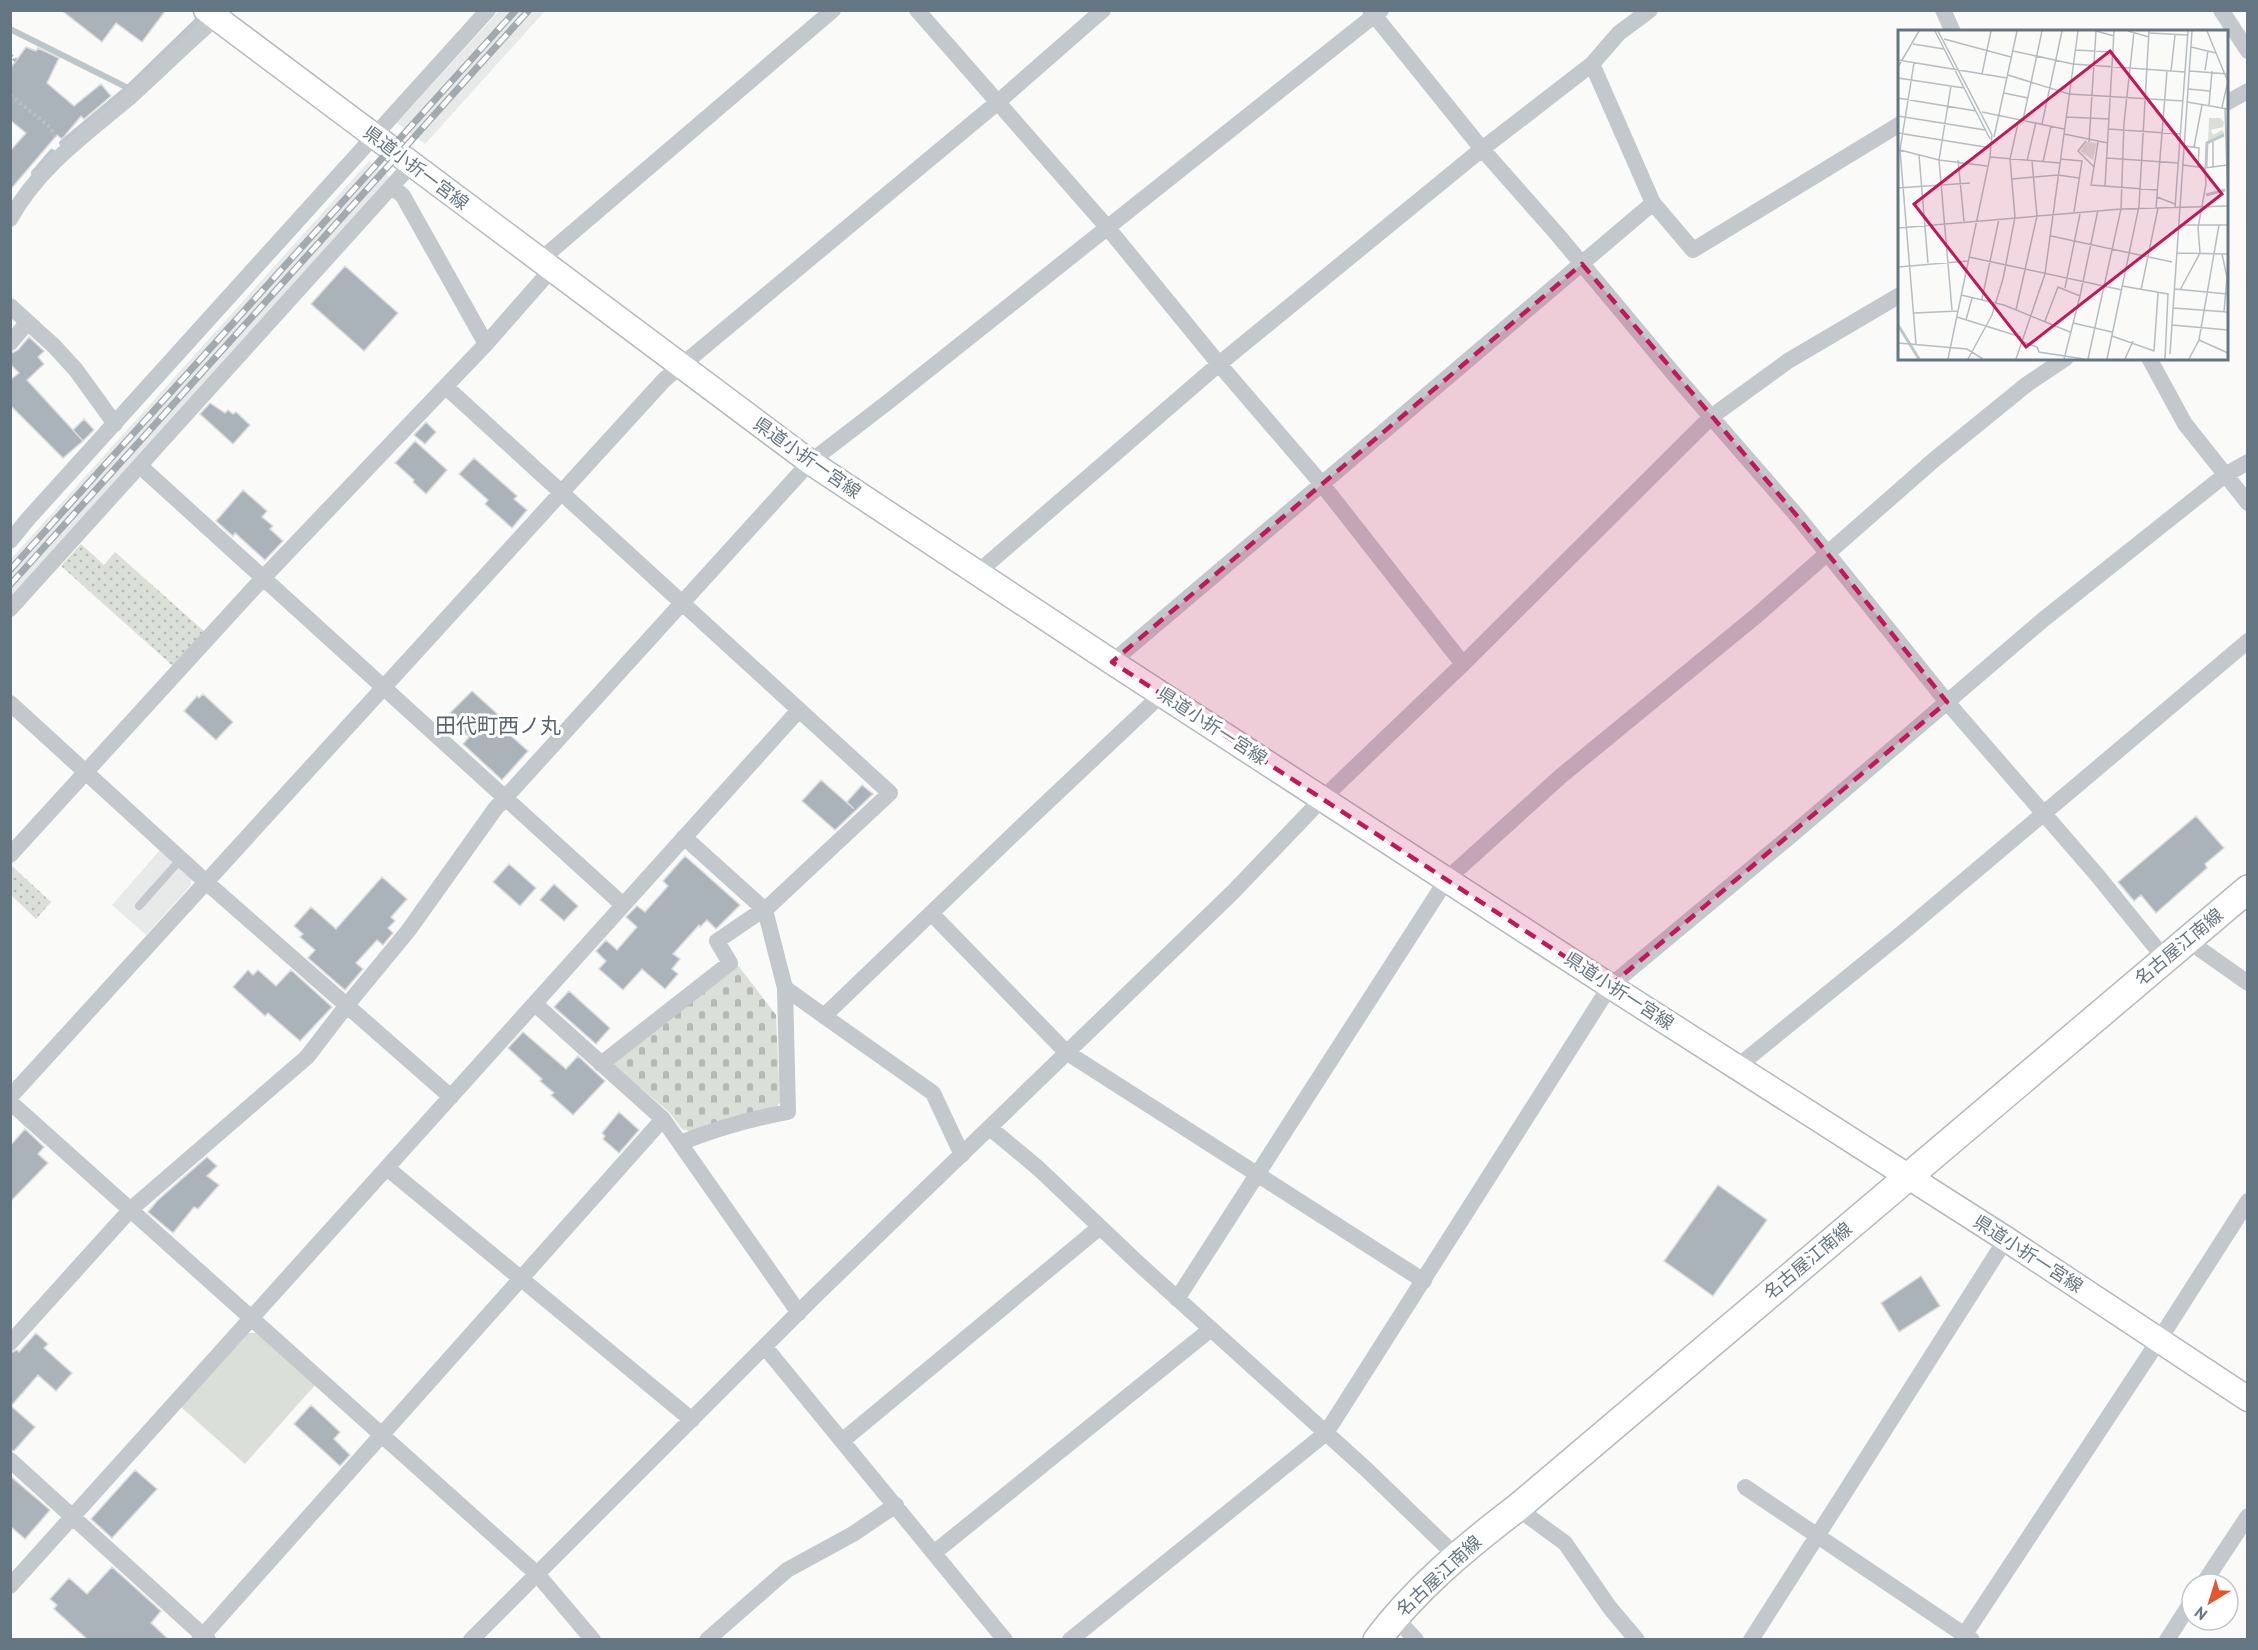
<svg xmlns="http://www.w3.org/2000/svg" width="2258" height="1650" font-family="'PT Sans','Noto Sans JP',sans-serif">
<defs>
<pattern id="grass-dots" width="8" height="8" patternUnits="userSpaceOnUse" patternTransform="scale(1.5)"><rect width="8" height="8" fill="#dadfd7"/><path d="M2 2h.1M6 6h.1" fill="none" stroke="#b4b9b4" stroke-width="1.8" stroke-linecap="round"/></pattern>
<pattern id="cemetery-stones" width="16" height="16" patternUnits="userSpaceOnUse" patternTransform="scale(1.5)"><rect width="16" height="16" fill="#dadfd7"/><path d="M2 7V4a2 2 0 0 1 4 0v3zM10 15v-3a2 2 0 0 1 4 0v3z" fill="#b4b9b4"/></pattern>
</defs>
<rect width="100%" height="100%" fill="#fafaf8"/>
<path fill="#e8e9e9" d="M499,11H545L425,144L397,123Z
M369,161L391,178L11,600V559Z
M161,849L191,877V885L146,935L112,905Z"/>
<path fill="url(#grass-dots)" d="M81,544L104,565L115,552L205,632L174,667L61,566Z
M12,866L51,902L36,919L11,895Z"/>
<path fill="url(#cemetery-stones)" d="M737,964L776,1015L780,1102L775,1109L692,1132L682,1129L669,1112L610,1062Z"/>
<path fill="#dadfd7" d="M248,1333H257L316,1384L245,1464L181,1407Z"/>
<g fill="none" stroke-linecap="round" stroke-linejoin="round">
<path stroke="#bbc7cb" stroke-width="6" d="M10,29L128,88L199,19
M62,143L123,92
M34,173L52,152"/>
</g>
<path fill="#aab3b9" stroke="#dcdcda" stroke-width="1.5" d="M61,10H166L142,42L116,23L102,42Z
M26,47L36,51L38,48L59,58L47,83L74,106L101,84L111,96L84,119L81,116L62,139L57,135L10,190V151L26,133L10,120V69Z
M345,266L398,313L364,351L311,304Z
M29,337L44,351L38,357L44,364L27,380L83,441L63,458L10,405V380L19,373L10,364V354L18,350Z
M210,403L225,413L228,410L233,414L236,412L250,425L233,444L200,414Z
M84,419L94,430L83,441L73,430Z
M426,422L436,432L425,444L414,435Z
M415,441L447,470L426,494L413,482L414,480L395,463Z
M474,458L517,496L514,499L527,510L512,528L485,504L488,500L459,474Z
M243,490L267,511L262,517L273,526L270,529L283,541L265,560L235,533L233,536L216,521Z
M472,691L504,720L499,725L528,751L502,780L463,744L469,737L447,716Z
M203,694L233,722L216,740L184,711L197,696L199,698Z
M821,780L854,809L847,802L862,785L873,794L835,830L802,801Z
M2196,816L2224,848L2205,864L2207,868L2156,913L2141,895L2134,901L2118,882Z
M685,856L740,905L716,929L707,920L700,927L699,925L673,954L680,959L672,969L678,974L665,989L642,969L623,990L599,969L606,961L596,951L606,940L617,950L637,927L626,917L637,906L645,912L668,886L663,881Z
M509,864L536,888L520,906L493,882Z
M382,877L407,899L391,917L395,921L388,928L393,933L383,945L377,940L356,963L363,969L345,990L308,958L315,950L300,937L303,934L294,926L311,907L336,929Z
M554,884L578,906L564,921L540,900Z
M248,970L253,975L258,970L276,986L291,970L332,1007L300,1041L268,1013L265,1016L233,987Z
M569,991L610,1028L596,1044L554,1007Z
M523,1032L566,1069L578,1056L605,1081L573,1115L551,1095L554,1093L540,1081L542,1079L508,1048Z
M619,1112L639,1130L619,1153L603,1139L605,1136L602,1133Z
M25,1129L44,1147L38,1154L48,1163L10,1202V1146Z
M207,1157L217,1166L207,1176L219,1185L198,1209L194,1207L173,1233L148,1212L158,1200Z
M1718,1185L1767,1220L1713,1296L1664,1261Z
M1921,1276L1940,1306L1899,1332L1881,1303Z
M36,1333L48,1344L44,1348L72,1373L56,1391L38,1375L11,1406L35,1427L14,1451L10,1450V1353L17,1350L19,1352Z
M311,1405L340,1432L334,1439L350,1455L340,1466L294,1424Z
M135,1470L157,1489L112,1538L91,1519Z
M10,1476L50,1510L25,1539L10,1526Z
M112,1567L161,1611L151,1623L169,1640H88L54,1609L57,1605L50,1599L69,1578L87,1594Z"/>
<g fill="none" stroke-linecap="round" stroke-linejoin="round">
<defs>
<path id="secondary" d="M206,10L810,462L1112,662L1610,986L2006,1239L2248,1399"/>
<path id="primary" d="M1377,1640C1416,1588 1466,1547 1517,1508L2248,889"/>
</defs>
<use href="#secondary" stroke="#b3babf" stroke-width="27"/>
<use href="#primary" stroke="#b5babe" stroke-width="30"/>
<path stroke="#bbbfc2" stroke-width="4" stroke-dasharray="3 3" stroke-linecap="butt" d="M10,55L15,59L10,65
M10,95L50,127L55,137"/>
<path stroke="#c3c8cc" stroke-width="8" d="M139,906L181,859"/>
<path stroke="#c3c8cc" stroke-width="16" d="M917,10L1107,227L1219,364L1321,483L1463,664
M1370,10L1482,149L1557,234L1673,373L1798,517L1947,702L2097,875L2165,959
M1650,10L1619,33L1592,64L1653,203L1693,250L1900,124
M1943,10L1953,32
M2221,10L2248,51
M2226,103L2248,91
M392,186L403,196L486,344
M10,219C39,167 85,135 129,98C161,69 191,39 224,11
M539,261L833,10
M10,306L54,346L76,370L115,424
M10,343L28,322
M2149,358L2185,424L2248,503
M446,387L890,793L765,910L785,988L788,1112C749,1119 717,1128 680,1143
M140,466L623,905
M10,541L28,519L488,10
M977,573L1219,364L1482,149L1592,64
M10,609L411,165
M1112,662L1653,203
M10,703L206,882L451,1097
M684,837L765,910
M10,855L263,578L486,344L551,270
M931,913L1066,1052L1424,1281
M2187,940L2248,983
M785,988L824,1016
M535,1004L663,1119L799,1313
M601,1064L730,963L717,941L764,909
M1737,1067L1902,933L2248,641
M10,1097L664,380L998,102L1103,10
M10,1102L537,1574L593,1640
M990,1128L1038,1168L1138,1263L1367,1470L1456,1556
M962,1155L933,1093L824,1016L1024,824L1162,694
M387,1168L692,1420
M1177,1299L1447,879L1561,776L1756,616L1935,459L2026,385L2066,358
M10,1343L131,1209L307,1057L347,1005L408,931L495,809L810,462L888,402L1381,10
M765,1347L1005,1640
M842,1441L1100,1227
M10,1460L208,1640
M1745,1487L1972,1640
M1517,1508L1565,1543L1610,1608L1637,1640
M935,1552L1211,1329
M2203,1584L2248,1516
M10,1586L799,710
M1394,1616L1416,1640
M199,1640L663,1119
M471,1640L814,1297L1233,892L1323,798L1463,664L1711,417L1788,361L1900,295
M707,1640L787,1570L853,1534L896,1505
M1070,1640L1326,1433L1610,986L1794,833L2044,619L2225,475L2248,462
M1751,1640L2006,1239
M1961,1640L2159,1340L2248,1201
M2167,1640L2192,1601"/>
<use href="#secondary" stroke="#fff" stroke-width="24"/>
<use href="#primary" stroke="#fff" stroke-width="27"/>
<defs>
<path id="rail" d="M10,570L516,10
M10,585L529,10"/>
</defs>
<use href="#rail" stroke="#a2aab0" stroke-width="7"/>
<use href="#rail" stroke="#fff" stroke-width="4.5" stroke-dasharray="14" stroke-linecap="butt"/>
</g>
<path fill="#c2185b" fill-opacity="0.2" stroke="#c2185b" stroke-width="4.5" stroke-dasharray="12 8" stroke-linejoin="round" d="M1582,264L1798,517L1947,702L1610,986L1112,662Z"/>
<g text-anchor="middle" stroke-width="6" stroke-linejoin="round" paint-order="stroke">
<g font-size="18" fill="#657683" stroke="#fff">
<text transform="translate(416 168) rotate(37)" y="6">県道小折一宮線</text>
<text transform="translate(807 458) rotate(35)" y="6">県道小折一宮線</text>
<text transform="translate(1212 726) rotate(33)" y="6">県道小折一宮線</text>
<text transform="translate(2179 947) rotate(-40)" y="6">名古屋江南線</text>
<text transform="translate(1619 991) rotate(33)" y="6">県道小折一宮線</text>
<text transform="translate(2028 1254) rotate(33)" y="6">県道小折一宮線</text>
<text transform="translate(1808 1261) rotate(-40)" y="6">名古屋江南線</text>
<text transform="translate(1439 1576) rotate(-43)" y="6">名古屋江南線</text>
</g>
<g font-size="21" fill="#57646e" stroke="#fff">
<text x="498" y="733">田代町西ノ丸</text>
</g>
</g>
<g transform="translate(1898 30)">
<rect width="330" height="330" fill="#fafaf8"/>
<path d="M311,88H322L326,92L325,97L313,100L315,105L324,100L327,103L310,113Z" fill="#dadfd7"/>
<path d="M188,112L199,113L195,130L182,121Z" fill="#dadfd7"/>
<path fill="none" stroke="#bbc7cb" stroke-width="3" d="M308,137L309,113L326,105M308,165L327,160M0,295L21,329"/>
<path fill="none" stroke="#b5bdc2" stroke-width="1.5" d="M37,1L92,109M40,1L94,105L92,127L50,329M198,1L216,6M230,1L251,7M309,1L330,52M251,3L289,5M46,9L113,27M15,14L46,19M293,17L318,23M177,20L216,22M115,21L175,34L287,42M0,30L109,48M16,33L2,120L18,314M0,37L21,1M307,40L310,21M273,41L277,5M292,41L330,44M84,44L93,1M110,45L171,64L285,71M0,48L66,58M53,56L41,130L54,280M290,59L312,61M106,63L130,68M0,68L78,81M289,72L330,79M311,75L314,41M324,77L330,51M327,78L330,173M84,82L166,99M0,86L87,100M168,87L211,89M125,90L144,1M144,94L164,1M211,99L282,104M0,103L93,118M166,104L210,113M96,107L119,1M188,111L180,121L196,137L193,155L259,160M191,112L198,1M287,116L301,118L300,138M296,117L304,75M2,120L41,130L89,136M21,125L30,233M92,127L162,133M209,128L280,133M162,129L184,131L176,182M60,130L66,191M129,131L138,92M145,132L153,96M285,135L307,138L329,135M196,137L200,112M315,137V112M114,149L160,145L181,148M207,156L216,1M0,158L72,153M259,167L277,174M277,177L290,1M258,178L269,41M281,195H330M0,198L223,179L330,176M153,206L274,232M279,223L330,224M324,224L329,247L326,282M71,227L224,260M0,237L70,231M224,256L270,264L267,329M167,258L182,184M277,259L329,264M243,260L260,178M282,260L302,223L300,198L308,154L307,138M63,265L106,275L172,302M182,266L200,180M84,269L101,189M275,278L330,282M118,280L139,186L134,131M16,283L60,281M59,287L123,307M68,290L74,268M147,291L160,257L182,266L166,329M175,293L214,302M274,295L330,300M214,306L256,321L260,263M301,310L330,323M122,311L139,317L141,322L186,329M0,313L69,319L85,329M272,324L294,1M70,329L94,285L105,249L117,187L112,129L121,89M118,329L147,244L180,1M190,329L223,179L226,93L236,2M209,329L241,176L251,1M227,329L235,311M291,329L301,310L321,195"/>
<path fill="#c2185b" fill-opacity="0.15" stroke="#c2185b" stroke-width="3" d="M212,21L324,164L128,317L16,174Z"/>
<rect width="330" height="330" fill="none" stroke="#657683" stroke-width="3"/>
</g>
<rect width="2258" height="1650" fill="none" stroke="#657683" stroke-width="24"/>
<g transform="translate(2210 1602) rotate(218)"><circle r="28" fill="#ffffff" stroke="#c1c8cd" stroke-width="1.5"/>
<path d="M0-4.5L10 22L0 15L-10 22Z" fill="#e4572e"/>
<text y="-9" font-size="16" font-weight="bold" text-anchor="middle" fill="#657683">N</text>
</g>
</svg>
